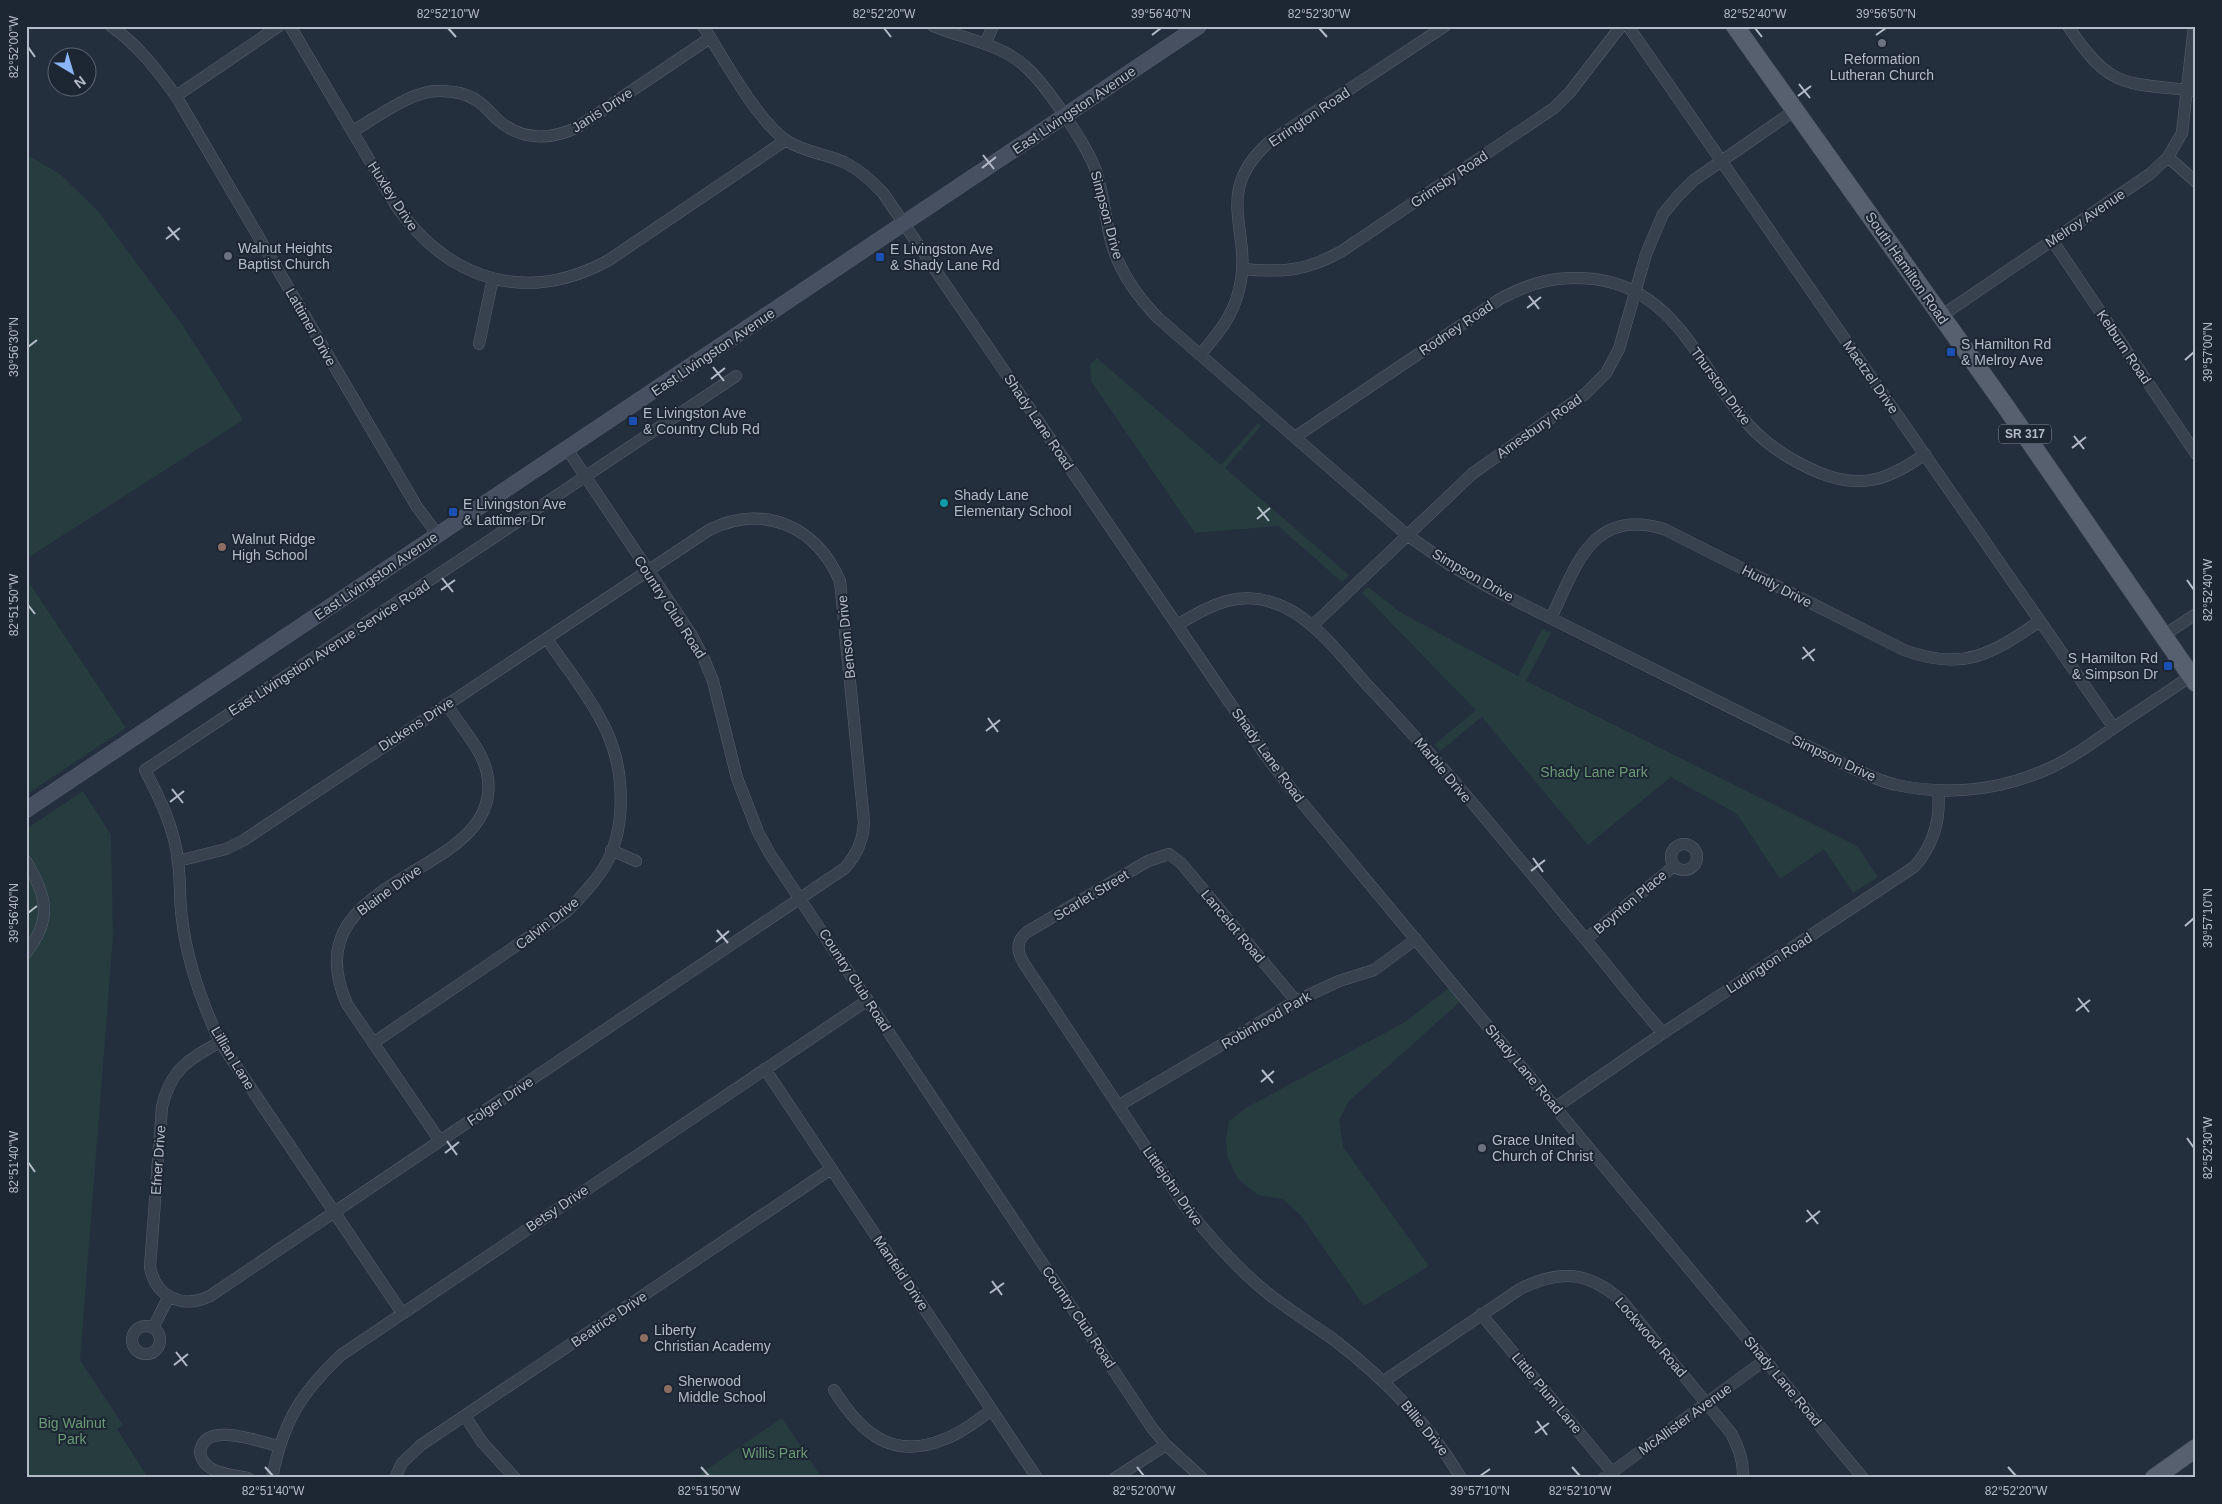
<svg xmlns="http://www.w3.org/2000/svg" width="2222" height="1504" font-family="Helvetica,sans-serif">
<rect width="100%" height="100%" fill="#242f3e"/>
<path fill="#263c3f" d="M26,154L60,174L98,211L183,326L243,420L26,559Z
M1097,358L1221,465L1258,423L1261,426L1225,468L1349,575L1342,582L1278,526L1195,533L1091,381L1090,365Z
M26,578L126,728L26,795Z
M1368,587L1400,612L1518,676L1542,629L1551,633L1526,681L1857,846L1878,877L1853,893L1824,849L1780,879L1737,814L1671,777L1588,845L1482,717L1440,751L1435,744L1476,710L1362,593Z
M83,791L111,835L113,937L80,1360L123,1425L117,1429L148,1478H26V829Z
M1450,987L1461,1001L1349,1101L1339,1120L1343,1147L1429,1266L1364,1306L1302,1217L1283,1199L1258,1195L1238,1179L1227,1156L1226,1139L1229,1121L1246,1108L1405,1022Z
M782,1418L822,1478H694Z"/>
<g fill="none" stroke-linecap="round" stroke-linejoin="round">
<defs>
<path id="minor" d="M111,26C138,45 157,70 176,96L417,507L438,535
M290,26L397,207C450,281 527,305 609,260L786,140
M703,26C723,57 757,121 787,141C804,152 826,154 844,162C860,170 872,181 883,193L1264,753L1299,799L1863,1478
M933,26C964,39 1001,44 1026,67C1046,85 1087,145 1096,171C1103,192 1105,215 1110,237C1117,268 1136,295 1158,318L1407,535L1453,567L1492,589L1844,764C1861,772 1878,781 1897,785C1949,796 2002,790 2050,768C2073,757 2094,742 2115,727C2140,710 2166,693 2191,676
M1628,26L2114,728
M2068,26C2111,91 2125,82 2196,91
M985,44L993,26
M176,96L279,26
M353,131C376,118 412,90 439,91C451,91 466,93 476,100C485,105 491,114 499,121C523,141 551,140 578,127L710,38
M2168,157L2196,182
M2052,240L2196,454
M1243,269C1282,273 1307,271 1342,251L1554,108L1570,92L1621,26
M1941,316L2150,174L2168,157L2182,133L2194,26
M479,344L493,278
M1200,355C1217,335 1233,316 1239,290C1254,230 1211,195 1268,143L1445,26
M1295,437L1500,299C1532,282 1557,275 1594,279C1676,289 1699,367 1746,422C1766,445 1791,461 1820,473C1862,490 1890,479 1925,454
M567,449L691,634L704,659L713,681L737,778L758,832L770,854L1152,1428L1166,1445L1202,1478
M1551,618C1576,567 1591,507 1664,529L1904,650C1963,672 1992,654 2040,621
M1177,625C1214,603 1244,587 1286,608C1318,623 1346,662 1370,688C1446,768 1516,855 1586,940C1612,971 1636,1003 1663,1033
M1312,626L1472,474L1585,394L1606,373L1619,349L1646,254L1663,214L1678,196L1694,180L1794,111
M2164,635L2196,614
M1671 857a13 13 0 1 1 26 0a13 13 0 1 1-26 0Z
M611,850L636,861
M26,861C47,896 53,919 26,953
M178,861L226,849L244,840L709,530C764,503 816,526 840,581L864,822C863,841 857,854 845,868L210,1296C183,1309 156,1298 150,1267L162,1107C170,1070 189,1059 220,1042
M1586,939L1674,866
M1296,1001L1181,863L1169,854L1148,861L1027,932C1015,942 1017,953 1025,965L1184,1205C1210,1237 1237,1269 1270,1295C1290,1311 1312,1324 1333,1339C1384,1378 1428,1422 1461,1478
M373,1043L566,912C579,899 592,886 603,869C627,831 625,772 607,732C592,699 567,669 547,639
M765,1069L1037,1478
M1118,1106L1296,1001L1339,981L1374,970L1416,939
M1556,1107L1663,1033L1914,867C1934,845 1941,819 1938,790
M440,1141L347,1004C287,870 509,879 487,773C482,748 459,726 447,704
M402,1313L220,1042C202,1003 187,962 182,919C179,900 181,881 178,862C175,829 160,799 145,770L736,376
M1481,1314L1612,1472
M132 1340a14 14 0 1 1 28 0a14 14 0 1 1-28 0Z
M153,1328L168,1298
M1384,1381L1520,1289C1560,1269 1588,1271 1622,1301L1731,1433C1738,1447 1744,1461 1743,1478
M834,1390C861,1433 892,1461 945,1439C962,1433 977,1420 992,1410
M465,1416L482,1442L515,1478
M248,1478C230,1474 204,1474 200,1453C203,1420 257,1441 278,1446
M272,1478C283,1422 300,1394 341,1355L868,1000
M395,1478L402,1463L421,1445L831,1169
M1115,1478L1166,1445
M1604,1478L1765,1360"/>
<path id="secondary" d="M26,810L1199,26"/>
<path id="primary" d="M1735,26L2006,407L2196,683
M2154,1478L2196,1448"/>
</defs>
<use href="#minor" stroke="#565f6c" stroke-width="12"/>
<use href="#secondary" stroke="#565f6c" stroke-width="16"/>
<use href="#primary" stroke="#414a57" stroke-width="19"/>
<use href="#minor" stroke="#38414e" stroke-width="11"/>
<use href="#secondary" stroke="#465061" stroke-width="15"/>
<use href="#primary" stroke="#56606e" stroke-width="18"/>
</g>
<path fill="none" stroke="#b4bcc9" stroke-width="2" d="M448,28L456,37M884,28L891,37M1319,28L1327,37M1755,28L1762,37M1152,35L1161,28M1876,35L1886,28M28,47L35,57M1799,84L1810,98M1798,96L1811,86M983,155L994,169M982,168L996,157M168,227L179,240M166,239L180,228M1529,296L1539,309M1527,308L1541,297M28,347L37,340M2185,360L2194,352M713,367L724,381M711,379L725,368M2074,436L2084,449M2072,448L2086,437M1258,507L1269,521M1257,519L1270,508M442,578L453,592M2187,580L2194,590M441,590L455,580M28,605L35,614M1803,647L1814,661M1802,659L1815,649M988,718L998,732M986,731L1000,720M172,789L183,803M170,802L184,791M1533,858L1543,872M1531,871L1545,860M28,913L37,906M2185,926L2194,918M717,930L728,943M716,942L729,931M2078,998L2089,1012M2076,1011L2090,1000M1262,1070L1273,1083M1261,1082L1274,1071M2187,1138L2194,1148M447,1141L457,1155M445,1153L459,1142M28,1162L35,1172M1807,1210L1818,1224M1806,1222L1820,1211M992,1281L1002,1295M990,1293L1004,1283M176,1352L187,1366M174,1365L188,1354M1537,1421L1547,1435M1535,1433L1549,1423M265,1467L273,1476M701,1467L709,1476M1137,1467L1144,1476M1572,1467L1580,1476M2008,1467L2016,1476M1480,1476L1490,1469"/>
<g fill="#6b7280" stroke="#1d2633" stroke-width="2">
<circle cx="1882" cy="43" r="5"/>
<circle cx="228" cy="256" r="5"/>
<circle cx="1482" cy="1148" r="5"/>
</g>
<g fill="#1a4fb4" stroke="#1d2633" stroke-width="2">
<rect x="875" y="252" width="10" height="10" rx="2.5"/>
<rect x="1946" y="347" width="10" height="10" rx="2.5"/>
<rect x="628" y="416" width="10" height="10" rx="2.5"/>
<rect x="448" y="507" width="10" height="10" rx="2.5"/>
<rect x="2163" y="661" width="10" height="10" rx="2.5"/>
</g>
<circle fill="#0f9aa8" stroke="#1d2633" stroke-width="2" cx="944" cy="503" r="5"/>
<g fill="#8d6e63" stroke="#1d2633" stroke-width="2">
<circle cx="222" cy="547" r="5"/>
<circle cx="644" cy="1338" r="5"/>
<circle cx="668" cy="1389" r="5"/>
</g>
<g text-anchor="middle" stroke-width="4" stroke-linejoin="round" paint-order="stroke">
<rect fill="#1d2633" stroke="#878f9c" stroke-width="1" x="1999" y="424.5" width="52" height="19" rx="4"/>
<g font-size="12" font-weight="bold" fill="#b4bcc9">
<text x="2025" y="438">SR 317</text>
</g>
<g font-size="14" fill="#b4bcc9" stroke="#1d2633" text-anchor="start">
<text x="1882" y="64" text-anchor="middle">Reformation<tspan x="1882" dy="16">Lutheran Church</tspan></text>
<text x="238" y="253">Walnut Heights<tspan x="238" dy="16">Baptist Church</tspan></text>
<text x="890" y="254">E Livingston Ave<tspan x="890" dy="16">&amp; Shady Lane Rd</tspan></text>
<text x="1961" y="349">S Hamilton Rd<tspan x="1961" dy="16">&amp; Melroy Ave</tspan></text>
<text x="643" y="418">E Livingston Ave<tspan x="643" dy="16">&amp; Country Club Rd</tspan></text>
<text x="954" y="500">Shady Lane<tspan x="954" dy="16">Elementary School</tspan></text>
<text x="463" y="509">E Livingston Ave<tspan x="463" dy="16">&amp; Lattimer Dr</tspan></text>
<text x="232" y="544">Walnut Ridge<tspan x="232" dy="16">High School</tspan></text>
<text x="2158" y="663" text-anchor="end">S Hamilton Rd<tspan x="2158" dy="16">&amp; Simpson Dr</tspan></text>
<text x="1492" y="1145">Grace United<tspan x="1492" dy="16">Church of Christ</tspan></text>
<text x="654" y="1335">Liberty<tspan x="654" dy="16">Christian Academy</tspan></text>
<text x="678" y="1386">Sherwood<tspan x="678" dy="16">Middle School</tspan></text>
</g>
<g font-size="14" fill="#b4bcc9" stroke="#1d2633">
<text transform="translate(602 110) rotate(-33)" y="5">Janis Drive</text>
<text transform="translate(1074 110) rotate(-34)" y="5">East Livingston Avenue</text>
<text transform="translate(1309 117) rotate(-34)" y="5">Errington Road</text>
<text transform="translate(1449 179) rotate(-34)" y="5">Grimsby Road</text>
<text transform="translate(393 196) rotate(57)" y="5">Huxley Drive</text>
<text transform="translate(1107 215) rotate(75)" y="5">Simpson Drive</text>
<text transform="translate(2085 218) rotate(-34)" y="5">Melroy Avenue</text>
<text transform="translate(1907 268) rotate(55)" y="5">South Hamilton Road</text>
<text transform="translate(311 327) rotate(60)" y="5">Lattimer Drive</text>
<text transform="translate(1456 328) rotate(-34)" y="5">Rodney Road</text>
<text transform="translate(2124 347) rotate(56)" y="5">Kelburn Road</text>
<text transform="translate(713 352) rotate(-34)" y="5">East Livingston Avenue</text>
<text transform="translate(1871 377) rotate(55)" y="5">Maetzel Drive</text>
<text transform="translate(1721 386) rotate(54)" y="5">Thurston Drive</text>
<text transform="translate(1039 422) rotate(56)" y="5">Shady Lane Road</text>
<text transform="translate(1539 426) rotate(-35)" y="5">Amesbury Road</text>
<text transform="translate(1473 575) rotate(30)" y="5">Simpson Drive</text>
<text transform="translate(376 576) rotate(-34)" y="5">East Livingston Avenue</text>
<text transform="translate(1777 586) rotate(27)" y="5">Huntly Drive</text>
<text transform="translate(670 607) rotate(57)" y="5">Country Club Road</text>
<text transform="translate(846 637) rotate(-96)" y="5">Benson Drive</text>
<text transform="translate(329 648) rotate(-33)" y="5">East Livingstion Avenue Service Road</text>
<text transform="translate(416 724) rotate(-33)" y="5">Dickens Drive</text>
<text transform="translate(1268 755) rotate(54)" y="5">Shady Lane Road</text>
<text transform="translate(1834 758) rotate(25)" y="5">Simpson Drive</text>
<text transform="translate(1443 770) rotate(50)" y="5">Marble Drive</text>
<text transform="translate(389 890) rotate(-36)" y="5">Blaine Drive</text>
<text transform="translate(1091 895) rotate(-31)" y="5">Scarlet Street</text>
<text transform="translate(1630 902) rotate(-40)" y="5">Boynton Place</text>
<text transform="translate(547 923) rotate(-38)" y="5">Calvin Drive</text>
<text transform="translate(1233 926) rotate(50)" y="5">Lancelot Road</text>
<text transform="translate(1769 963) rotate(-33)" y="5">Ludington Road</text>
<text transform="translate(855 980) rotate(57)" y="5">Country Club Road</text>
<text transform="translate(1266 1020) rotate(-30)" y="5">Robinhood Park</text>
<text transform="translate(233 1058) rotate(59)" y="5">Lillian Lane</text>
<text transform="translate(1524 1069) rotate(50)" y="5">Shady Lane Road</text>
<text transform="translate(500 1101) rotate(-34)" y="5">Folger Drive</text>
<text transform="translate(158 1160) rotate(-86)" y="5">Efner Drive</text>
<text transform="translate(1173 1186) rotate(55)" y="5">Littlejohn Drive</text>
<text transform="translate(557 1208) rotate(-34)" y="5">Betsy Drive</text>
<text transform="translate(901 1273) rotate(56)" y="5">Manfeld Drive</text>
<text transform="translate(1079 1317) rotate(56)" y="5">Country Club Road</text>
<text transform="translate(609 1319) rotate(-34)" y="5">Beatrice Drive</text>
<text transform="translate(1651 1337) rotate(49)" y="5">Lockwood Road</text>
<text transform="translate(1783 1381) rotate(50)" y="5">Shady Lane Road</text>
<text transform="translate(1547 1393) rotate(50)" y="5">Little Plum Lane</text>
<text transform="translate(1685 1419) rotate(-36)" y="5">McAllister Avenue</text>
<text transform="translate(1425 1428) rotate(51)" y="5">Billie Drive</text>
</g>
<g font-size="14" fill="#6b9a76" stroke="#1d2633">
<text x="1594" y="777">Shady Lane Park</text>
<text x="72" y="1428">Big Walnut<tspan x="72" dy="16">Park</tspan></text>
<text x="775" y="1458">Willis Park</text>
</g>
</g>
<rect width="2222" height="1504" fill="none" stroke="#1d2633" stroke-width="55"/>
<g transform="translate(72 72) rotate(142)"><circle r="24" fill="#1d2633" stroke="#59626f"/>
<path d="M0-4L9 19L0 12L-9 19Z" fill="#8ab4f8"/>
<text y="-8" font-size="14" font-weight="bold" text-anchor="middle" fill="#b4bcc9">N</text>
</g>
<rect x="28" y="28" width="2166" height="1448" fill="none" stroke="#b4bcc9" stroke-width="2"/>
<g font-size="12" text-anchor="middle" fill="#b4bcc9">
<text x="448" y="18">82°52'10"W</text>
<text x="884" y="18">82°52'20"W</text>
<text x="1161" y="18">39°56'40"N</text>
<text x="1319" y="18">82°52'30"W</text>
<text x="1755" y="18">82°52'40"W</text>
<text x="1886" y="18">39°56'50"N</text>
<text transform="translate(14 47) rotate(-90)" y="4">82°52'00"W</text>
<text transform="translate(14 347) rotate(-90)" y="4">39°56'30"N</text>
<text transform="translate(2208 352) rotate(-90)" y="4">39°57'00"N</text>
<text transform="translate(2208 590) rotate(-90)" y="4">82°52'40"W</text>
<text transform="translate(14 605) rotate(-90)" y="4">82°51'50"W</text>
<text transform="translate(14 913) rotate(-90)" y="4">39°56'40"N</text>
<text transform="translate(2208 918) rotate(-90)" y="4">39°57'10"N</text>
<text transform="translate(2208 1148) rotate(-90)" y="4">82°52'30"W</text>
<text transform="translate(14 1162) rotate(-90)" y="4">82°51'40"W</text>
<text x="273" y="1495">82°51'40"W</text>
<text x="709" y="1495">82°51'50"W</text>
<text x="1144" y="1495">82°52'00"W</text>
<text x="1480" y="1495">39°57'10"N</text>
<text x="1580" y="1495">82°52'10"W</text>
<text x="2016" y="1495">82°52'20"W</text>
</g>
</svg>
